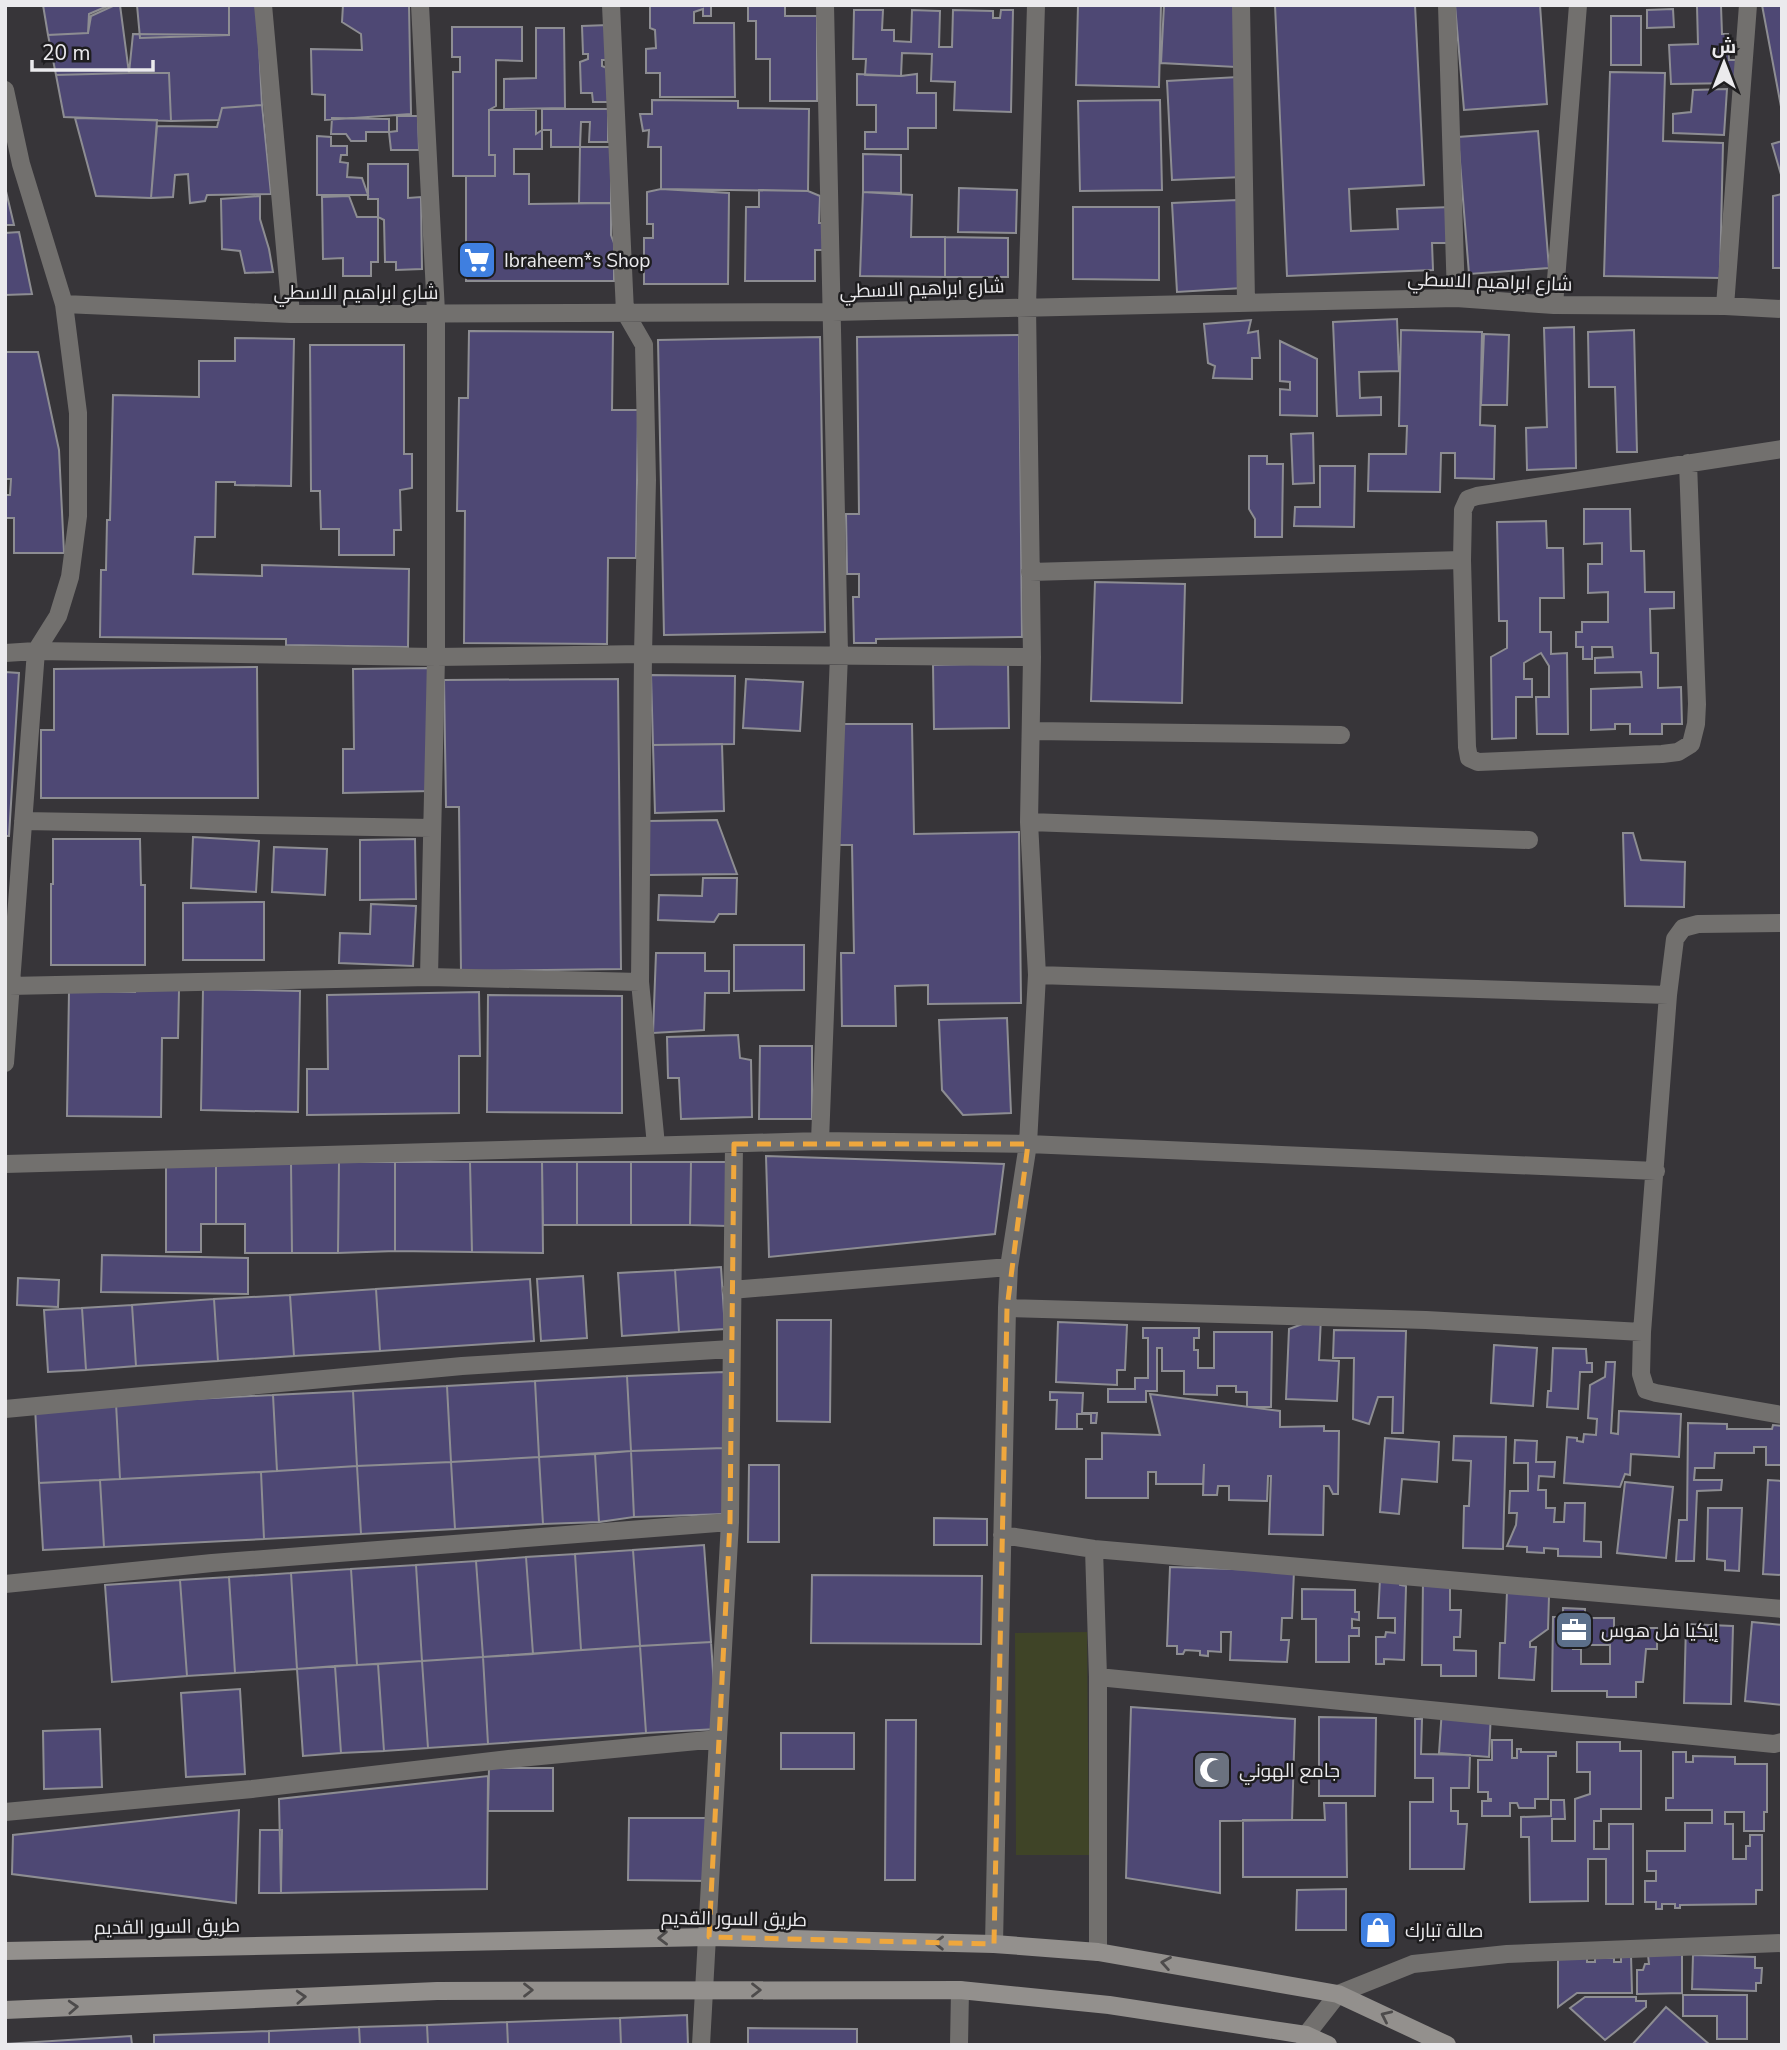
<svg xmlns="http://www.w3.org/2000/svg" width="1787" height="2050" font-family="'Nunito Sans',Cairo,sans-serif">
<rect width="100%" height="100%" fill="#373539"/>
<path fill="#3f4427" d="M1087,1632L1089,1855H1016L1015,1633Z"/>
<path fill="#4e4874" stroke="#8d8d92" stroke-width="2" d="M43,5H110L89,14L88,33L48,35Z
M115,5H120L129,73L56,75L48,35L88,33L91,16Z
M137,5H229V35L140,38Z
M229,5H257L262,105L222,108L219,120L171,121L169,73H129L133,34L229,35Z
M343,5H409L411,114L325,120V95L312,94L311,49L362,50L361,34L342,22Z
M650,5H711V16H703V9L694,12V23H734L735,97H660V73H646V49L656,48L655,30L650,28Z
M748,5H785V16H817V101H770V59H756V21H748Z
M1078,5H1161L1159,87L1076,85Z
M1164,5H1239L1236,67L1161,63Z
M1275,5H1415L1424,185L1349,189L1351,231L1398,229L1397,209L1451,207L1452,243H1432L1433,270L1287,276Z
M1455,5H1540L1547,104L1464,110Z
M1762,5H1782V112Z
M1697,6H1721L1722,34H1728L1729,60H1738L1739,83L1671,84L1669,45L1698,44Z
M1673,9L1674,27L1647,28V10Z
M854,10H883L882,30H894V41L911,42L912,10L940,11L939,47H952L953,10L993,11V18H1000L1001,10H1013L1011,112L954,110L955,82L931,81L932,54L902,53L901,76L865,75L866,59H853Z
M1611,16H1641V65H1611Z
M608,25V60H602V66L607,68L608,102H593L592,93H581L580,62L588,59V54H583L582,26Z
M452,27H522V61L496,60V106L489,110V155H495V176H453V72H460V57H452Z
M536,28H564L565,108L504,109V79L536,78Z
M1610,72L1665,73L1663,141L1723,143L1720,278L1604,276Z
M129,73H169L171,121L64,117L56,75Z
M857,74L901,76L917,74V93H936V128H908V149H865V132H876V105H857Z
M1238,77L1243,177L1172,180L1167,81Z
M1727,89L1724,135L1673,133V114L1691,112L1693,90Z
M652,100L738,101V108L809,109L808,191L661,189V147H648L649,130L643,131L640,114H652Z
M1160,100L1162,190L1080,191L1078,101Z
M262,105L271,194L207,195L205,201L190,203L188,174L175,175L173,197L151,198L157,126L217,127L222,108Z
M542,109H608V142H589L590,122H581L580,147H551V130H542Z
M489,110H536V134L542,130V149H514V174H529V204L611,203V235L614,243V281H466V176H495V155H489Z
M397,116H418L419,150H391L389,132L397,131Z
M75,118L157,120L151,198L96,196Z
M332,118L389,119V132H366V141H351L346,134H331Z
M1538,131L1549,268L1469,274L1458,137Z
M317,136L331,137V146H347V155H341L340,162L348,163L347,177L362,178L368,195H317Z
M1782,141V178L1772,144Z
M580,147H611V203H579Z
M863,154L901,155V193L863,192Z
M368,164H408V198L421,197L422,269L396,270V262H385L384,220L378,217V199H368Z
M5,187L14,225H5Z
M959,188L1017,190L1016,233L958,232Z
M661,189L729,193L728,284H644V238H653V224H647V192Z
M759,190L808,191L820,196L819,223H827V250H815V281H745L746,207H759Z
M863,192L912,195L911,237H945V277L860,276Z
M1782,194V268H1773V196Z
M260,196V219L269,249L273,272L245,273L240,251L222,249L221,199Z
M349,196L357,217H378V262H371V276H343V258L323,259L322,197Z
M1237,200L1242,288L1177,292L1172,203Z
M1073,207H1159V280L1073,279Z
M19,232L32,294L5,295V233Z
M945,237L1008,238V277H945Z
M1397,319L1399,371L1359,372L1360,398L1381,397V415L1337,416L1333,322Z
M1251,320L1248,333L1258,331L1260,358H1252V379L1213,378L1215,366L1208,363L1204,324Z
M1574,327L1576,468L1527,470L1526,428L1547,427L1544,328Z
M1401,330L1482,332L1480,425L1495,426L1494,479L1455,478V453H1441L1440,492L1368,491L1369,454H1406L1407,426H1399Z
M1634,330L1637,452H1617L1615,387H1589L1588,332Z
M469,331L613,332L612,410H638L636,558H608L607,644L464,643L465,511H457L459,398H468Z
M1484,334L1509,335L1507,405H1481Z
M1019,335L1022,637L876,639V643H854L853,597H859V574H847L846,514H859L857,337Z
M820,337L825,632L664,635L658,340Z
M235,338L294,339L291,486L235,485V482H216L215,537H195L193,574L262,576V565L409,569L408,647L286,645V639L100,637L101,570H106L107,520H110L113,395L199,397V361H235Z
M1280,341L1317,359V416L1280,415V389L1290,390V382L1280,381Z
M310,345H404V454H412V488L400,490L401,530H394V555H339V529H321L320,491H311Z
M5,352H38L59,450L64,553H14V518H5V495H10L11,479H5Z
M1313,433L1314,483L1293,484L1291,434Z
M1249,456H1267V464H1283L1282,537H1255V519L1249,509Z
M1320,466H1355L1354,527L1294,526L1295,507H1320Z
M1584,509H1630L1631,551H1644L1645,592H1674V608L1650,609L1651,653H1658V688L1681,687L1682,724H1662V734H1630V724H1615V729L1591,730V689L1642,687L1641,672L1595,673V658L1613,657L1612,647H1592V659H1583V647H1576V632H1582V622H1608V592L1588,593V564H1602V543L1584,544Z
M1546,521L1547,548H1563L1564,598H1540V632H1551V654L1567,653L1568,734H1537L1536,697H1549V666L1541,653L1524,663V679H1532V697H1516V738L1492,739L1491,657L1507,648V621H1499L1497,522Z
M1095,582L1185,584L1182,703L1091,701Z
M1008,663L1009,728L934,729L933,665Z
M257,667L258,798H41V730H54V669Z
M429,668L430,791L343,793V749H354L353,669Z
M5,672L19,673L9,836H5Z
M651,675L735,676L734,744L653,745Z
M618,679L621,969L461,971L459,807H446L444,680Z
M746,679L803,682L800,731L743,728Z
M838,724H912L914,834L1019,832L1021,1003L928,1004V985L895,986L896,1026H842L841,953H854L852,845H839Z
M722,744L724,811L655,813L653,745Z
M717,820L737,874L648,875V821Z
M1623,833H1633L1641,860L1685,862L1684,907L1625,906Z
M193,837L259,841L256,892L191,888Z
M53,839H140L141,885H145V965H51V884H53Z
M415,839L416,899L360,900V840Z
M274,847L327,849L325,895L272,892Z
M703,878H737L736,914H719L714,922L658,920L659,895L702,896Z
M264,902V960H183V903Z
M371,904L416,906L413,966L339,963L340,933L370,934Z
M734,945H804V990L734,991Z
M656,953H705V971H729V993H705L704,1030L653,1033Z
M135,989L179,990L178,1038H162L161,1117L67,1116L69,991L135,992Z
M203,989L300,991L298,1112L201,1110Z
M479,992L480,1056H459V1113L307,1115V1069H328L327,995Z
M488,995L622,996V1113L487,1112Z
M1007,1018L1011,1113L963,1115L942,1090L939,1020Z
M738,1035L740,1058L751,1060L752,1117L681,1119L679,1078H668L667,1037Z
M760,1046H812V1119H759Z
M766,1156L1004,1164L995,1234L769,1257Z
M166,1162H216V1224H201V1252H166Z
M216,1162H291L292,1253H245V1224H216Z
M291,1162H339L338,1253H292Z
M339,1162H395V1251L338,1253Z
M395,1162H470L472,1252L395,1251Z
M470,1162H542L543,1253L472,1252Z
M542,1162H577V1225H543Z
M577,1162H631V1225H577Z
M631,1162H691L690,1225H631Z
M691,1162H729V1226L690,1225Z
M102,1255L248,1258V1294L101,1292Z
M721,1267L725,1329L679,1332L675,1270Z
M675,1270L679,1332L622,1336L618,1273Z
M583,1276L587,1338L541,1341L537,1279Z
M18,1278L59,1280L58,1307L17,1305Z
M530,1279L534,1341L380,1351L376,1289Z
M376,1289L380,1351L294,1356L290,1295Z
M290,1295L294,1356L218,1361L214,1299Z
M214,1299L218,1361L136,1366L132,1305Z
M132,1305L136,1366L86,1370L82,1308Z
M82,1308L86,1370L48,1372L44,1310Z
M1321,1317L1319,1360L1339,1361L1337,1401L1286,1399L1289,1329Z
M777,1320H831L830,1422L777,1421Z
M1058,1322L1127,1325L1125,1370H1117V1385L1056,1382Z
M1143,1328H1199V1338H1194V1350H1198V1368H1214V1332H1272L1271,1407H1247V1392H1236V1386H1217V1395L1184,1394V1371H1162V1348H1157V1391H1146V1402H1108V1389H1135V1378H1148V1338H1143Z
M1334,1330L1406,1331L1403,1433H1392L1393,1397H1378L1369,1424L1353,1419L1354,1358H1333Z
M1494,1345L1537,1348L1533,1406L1491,1403Z
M1553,1348L1586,1349L1587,1363H1592V1372H1580L1578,1409L1547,1407L1548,1391H1551Z
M1606,1362H1615L1611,1433L1618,1434L1619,1411L1681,1414L1679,1457L1631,1454L1630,1475L1625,1474L1620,1487L1564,1483L1567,1437L1577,1438V1441L1583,1442L1584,1434L1596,1435L1597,1419L1588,1418L1590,1385L1605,1377Z
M724,1372V1448L631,1451L627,1376Z
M627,1376L631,1451L539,1457L535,1381Z
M535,1381L539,1457L451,1462L447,1386Z
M447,1386L451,1462L357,1466L353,1391Z
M353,1391L357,1466L277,1471L273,1395Z
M1050,1392L1083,1393L1082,1413H1097L1096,1423H1091V1414H1077V1429H1083H1056L1057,1400H1050Z
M1150,1394L1280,1411V1427L1324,1426V1431H1339L1338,1494H1333L1329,1486H1324L1323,1535L1269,1534L1271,1476H1268L1267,1501L1229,1500V1486H1218L1217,1495H1203L1204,1464L1203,1484H1156V1472H1148V1498H1086V1459H1102V1433L1160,1435Z
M273,1395L277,1471L120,1479L116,1403Z
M116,1403L120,1479L39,1483L35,1407Z
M1688,1423L1727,1424V1429H1772L1773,1425L1782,1426V1465H1766V1447H1754V1453H1715L1714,1468H1695L1694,1480H1722L1721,1490L1697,1491L1694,1561H1676L1679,1520H1687Z
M1454,1436L1506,1437L1503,1549L1463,1548L1464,1506H1469L1471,1461L1453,1460Z
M1385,1438L1439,1442L1437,1482L1402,1479L1399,1514L1380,1512Z
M1515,1440L1537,1441L1536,1462H1555L1554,1477L1539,1476L1538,1490H1546V1508H1555L1554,1522H1564L1565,1503H1585L1584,1541L1601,1542V1557L1558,1556V1549L1544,1548V1553L1527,1552V1547L1507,1546L1516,1525L1517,1513H1509L1510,1491H1528V1463H1514Z
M724,1448L726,1514L634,1517L631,1451Z
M631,1451L634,1517L599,1522L595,1454Z
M595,1454L599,1522L543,1524L539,1457Z
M539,1457L543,1524L455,1529L451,1462Z
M451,1462L455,1529L361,1534L357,1466Z
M749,1465H779V1542H748Z
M357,1466L361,1534L264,1539L261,1472Z
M261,1472L264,1539L104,1547L100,1480Z
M100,1480L104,1547L43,1550L39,1483Z
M1768,1480L1782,1481V1575L1763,1574Z
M1625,1482L1673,1487L1666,1558L1617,1553Z
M1708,1508H1742L1739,1571L1725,1570V1561L1707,1559Z
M934,1518L987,1519V1545H934Z
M704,1545L711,1642L640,1646L633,1550Z
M633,1550L640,1646L581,1650L575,1554Z
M575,1554L581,1650L533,1654L526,1557Z
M526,1557L533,1654L483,1657L476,1561Z
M476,1561L483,1657L422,1661L416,1565Z
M416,1565L422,1661L357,1665L351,1569Z
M1170,1567L1294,1571L1292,1618H1282L1281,1640H1289L1287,1662L1230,1660L1231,1632H1221V1652L1208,1651V1656L1200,1655V1651L1185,1650L1183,1654H1177V1646H1167Z
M351,1569L357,1665L297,1669L291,1573Z
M291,1573L297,1669L235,1673L229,1577Z
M812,1575L982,1576L981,1644L811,1643Z
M229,1577L235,1673L187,1676L180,1580Z
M1380,1579H1400V1585L1406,1586L1404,1660L1384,1659V1664H1376V1637H1385L1386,1632L1395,1633V1618H1378Z
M1423,1579H1450V1610H1461L1460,1637H1454V1650L1476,1651V1676H1441V1665H1422Z
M180,1580L187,1676L112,1682L105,1585Z
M1302,1589L1355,1590V1612H1359V1620L1352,1619V1628H1359V1636H1349V1662H1316V1619H1302Z
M1507,1591L1549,1596L1548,1629L1530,1642V1647H1536L1534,1680L1499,1678L1500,1643H1505Z
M1563,1608L1585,1609V1620L1573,1622V1649H1581V1664H1610V1645H1589V1618H1614V1628H1657V1649H1646L1643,1682H1636V1697H1607V1691H1552L1553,1617H1563Z
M1752,1622L1782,1625V1705L1745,1701Z
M1686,1624L1733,1626L1731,1704L1684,1703Z
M711,1642L717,1729L646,1733L640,1646Z
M640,1646L646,1733L488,1744L483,1657Z
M483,1657L488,1744L428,1748L422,1661Z
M422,1661L428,1748L384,1751L378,1664Z
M378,1664L384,1751L341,1753L335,1666Z
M335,1666L341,1753L303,1756L297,1669Z
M240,1689L245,1774L186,1777L181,1693Z
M1131,1707L1295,1719L1292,1820L1220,1821V1893L1126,1878Z
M1442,1709L1491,1711L1489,1757L1439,1753Z
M1319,1717L1376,1718L1375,1796H1319Z
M1415,1719H1422L1421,1754L1470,1755L1469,1788H1451V1811H1458V1824H1467L1464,1869H1410V1802H1433V1778H1415Z
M886,1720H916L915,1880H885Z
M100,1729L102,1787L44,1789L43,1731Z
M781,1733H854V1769H781Z
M1492,1740H1512V1758H1517V1749H1521V1752H1556V1756H1548V1799H1535V1808H1519L1517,1803H1510V1816H1482V1801H1491V1799H1488V1792H1478V1760H1492Z
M1577,1742H1620V1751H1641V1809H1601V1821H1594V1849H1609V1824H1633V1904H1606V1859H1588V1901L1530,1902L1529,1837H1521V1817L1551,1816V1800H1564L1565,1819H1552V1841H1575V1799L1590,1794V1772H1577Z
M1673,1752H1686V1762H1693V1756L1735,1757V1764H1767V1812H1764V1831H1744V1812H1725V1824H1733V1859H1746V1846H1750V1835H1762V1890H1756V1904L1680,1905V1908H1675V1904H1662V1909H1656V1902H1645V1881H1656V1871H1647V1851H1685V1823H1712V1810H1666V1798H1673Z
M489,1768H553V1811H488Z
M488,1776L487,1889L281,1893L279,1799Z
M1324,1803H1346L1347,1877H1243V1820H1325Z
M239,1810L236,1903L12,1874L13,1835Z
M629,1818H709V1881L628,1880Z
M260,1830H282L281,1893H259Z
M1346,1889V1930H1296L1297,1890Z
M1682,1954V1993L1637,1994V1970H1643L1645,1964H1649L1648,1955Z
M1621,1955H1631L1632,1993H1577L1558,2007V1958H1587V1962H1595V1958H1614V1962H1621Z
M1693,1955L1755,1957V1968H1762L1761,1983H1756V1991L1692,1989Z
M1683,1995H1747V2039H1717V2016H1683Z
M1585,1997H1636V2001H1646V2007L1605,2040L1570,2008Z
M1666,2007L1710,2045H1632Z
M687,2015L688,2045H621L620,2018Z
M620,2018L621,2045H508L507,2022Z
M507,2022L508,2045H428L427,2025Z
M427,2025L428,2045H360L359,2027Z
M359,2027L360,2045H269V2031Z
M748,2028L857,2029V2045H748Z
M269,2031V2045H154V2035Z
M131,2036L132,2045H5V2044Z"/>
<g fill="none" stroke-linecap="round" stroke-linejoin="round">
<path stroke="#72706e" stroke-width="18" d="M263,5L291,314
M420,5L436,312V657L429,977
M611,5L625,312L644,345L647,480L643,654L640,982L656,1145
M1241,5L1246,302
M1447,5L1456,298
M5,90L21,164L64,304L78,413V516L70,577L58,616L36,651L5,1063
M64,304L291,314L833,312L1456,298L1554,305L1725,306L1782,309
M1554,305L1578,5
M1725,306L1748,5
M1688,463L1697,704L1696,724L1691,744L1678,752L1662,754L1478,762L1469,758L1467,747L1462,560L1463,510L1468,499L1477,496L1782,449
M1030,572L1462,560
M5,653L36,651L436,657L643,654L1032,657
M1032,731L1341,735
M23,821L432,828
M1029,822L1529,840
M1782,923L1698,924L1683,928L1675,939L1668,995L1642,1332L1641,1374L1646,1390L1656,1393L1782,1415
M1037,975L1668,995
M9,986L429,977L640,982
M820,1141L839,654L825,5
M5,1164L820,1141L1028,1144L1656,1171
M731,1290L1009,1267
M1007,1308L1426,1320L1642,1332
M5,1409L462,1366L731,1349
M1002,1535L1094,1549L1782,1609
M1094,1549L1098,1677V1952
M5,1584L212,1563L730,1522
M1098,1677L1774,1744L1782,1742
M5,1812L252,1789L509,1759L718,1739
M994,1944L1007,1308L1009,1267L1028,1144L1037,975L1029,822L1032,657L1027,306L1036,5
M701,2045L730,1522L734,1144
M959,2045L960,1990
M1305,2045L1306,2035L1338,1994L1413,1964L1507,1954L1782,1943"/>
<path stroke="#93908d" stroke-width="18" d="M5,1951L709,1937L994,1944L1098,1952L1338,1994L1447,2045
M5,2010L437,1991L960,1990L1109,2005L1306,2035L1328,2045"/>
</g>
<defs><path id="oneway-chevron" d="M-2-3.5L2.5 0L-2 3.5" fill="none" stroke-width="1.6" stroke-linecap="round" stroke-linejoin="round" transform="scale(1.75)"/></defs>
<g stroke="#4d4b4b">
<use href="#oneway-chevron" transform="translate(663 1938) rotate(179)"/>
<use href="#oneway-chevron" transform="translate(939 1943) rotate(-179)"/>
<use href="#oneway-chevron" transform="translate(1166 1963) rotate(-170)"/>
<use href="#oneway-chevron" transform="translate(528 1990)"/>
<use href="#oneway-chevron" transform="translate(756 1990)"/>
<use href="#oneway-chevron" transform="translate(301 1997) rotate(-3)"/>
<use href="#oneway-chevron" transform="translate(73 2007) rotate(-3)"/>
<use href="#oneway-chevron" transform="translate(1386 2016) rotate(-155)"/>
</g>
<path fill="none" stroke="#efa73d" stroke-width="5" stroke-dasharray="14 9" stroke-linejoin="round" d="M734,1144H1028L1007,1308L994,1944L709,1937L730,1522Z"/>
<defs>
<symbol id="supermarket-square" viewBox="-11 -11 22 22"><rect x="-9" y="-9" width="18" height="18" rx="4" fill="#3f7fe0" stroke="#1e1d1f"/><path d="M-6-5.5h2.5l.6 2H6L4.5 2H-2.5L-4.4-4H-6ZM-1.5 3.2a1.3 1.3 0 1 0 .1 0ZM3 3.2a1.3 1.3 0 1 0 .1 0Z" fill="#fff"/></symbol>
<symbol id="office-square" viewBox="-11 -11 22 22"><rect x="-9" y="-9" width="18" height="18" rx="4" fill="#5c6f8a" stroke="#1e1d1f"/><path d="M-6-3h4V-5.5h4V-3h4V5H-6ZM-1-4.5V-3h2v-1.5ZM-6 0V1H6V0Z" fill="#fff"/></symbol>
<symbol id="mosque-square" viewBox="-11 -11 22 22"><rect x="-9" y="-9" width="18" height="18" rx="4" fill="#6b7280" stroke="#1e1d1f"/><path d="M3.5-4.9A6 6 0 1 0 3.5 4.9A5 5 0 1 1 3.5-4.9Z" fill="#fff"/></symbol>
<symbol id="shop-square" viewBox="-11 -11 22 22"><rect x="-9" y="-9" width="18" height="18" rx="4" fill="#3f7fe0" stroke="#1e1d1f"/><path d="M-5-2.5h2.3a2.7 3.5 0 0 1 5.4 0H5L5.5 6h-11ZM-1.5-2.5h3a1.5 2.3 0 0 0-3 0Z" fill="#fff"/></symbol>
</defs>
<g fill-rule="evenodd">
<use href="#supermarket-square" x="455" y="238" width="44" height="44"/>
<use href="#office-square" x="1552" y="1608" width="44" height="44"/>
<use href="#mosque-square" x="1190" y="1748" width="44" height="44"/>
<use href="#shop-square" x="1356" y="1908" width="44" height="44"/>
</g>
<g text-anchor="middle" stroke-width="5" stroke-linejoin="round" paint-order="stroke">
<g font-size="19" fill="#ebeaed" stroke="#1e1d1f" text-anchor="start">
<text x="504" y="267">Ibraheem*s Shop</text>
<text x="1601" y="1637">إيكيا فل هوس</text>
<text x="1239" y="1777">جامع الهوني</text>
<text x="1405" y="1937">صالة تبارك</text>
</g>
<g font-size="19" fill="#ebeaed" stroke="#1e1d1f">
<text transform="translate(1490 281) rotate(2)" y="7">شارع ابراهيم الاسطي</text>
<text transform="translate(922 288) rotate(-2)" y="7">شارع ابراهيم الاسطي</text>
<text x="356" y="299">شارع ابراهيم الاسطي</text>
<text transform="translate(734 1918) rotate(1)" y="7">طريق السور القديم</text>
<text transform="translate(167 1926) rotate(-1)" y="7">طريق السور القديم</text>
</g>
</g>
<rect width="1787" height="2050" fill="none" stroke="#ebeaed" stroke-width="14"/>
<g transform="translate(1724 63)" stroke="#1e1d1f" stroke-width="5" paint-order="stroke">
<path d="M0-5L12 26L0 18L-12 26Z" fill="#ebeaed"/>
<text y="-10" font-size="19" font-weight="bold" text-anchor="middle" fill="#ebeaed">ش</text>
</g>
<path d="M32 60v10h121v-10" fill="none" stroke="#ebeaed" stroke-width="3.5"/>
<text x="42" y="60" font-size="21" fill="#ebeaed" stroke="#1e1d1f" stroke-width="5" paint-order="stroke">20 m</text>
</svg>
